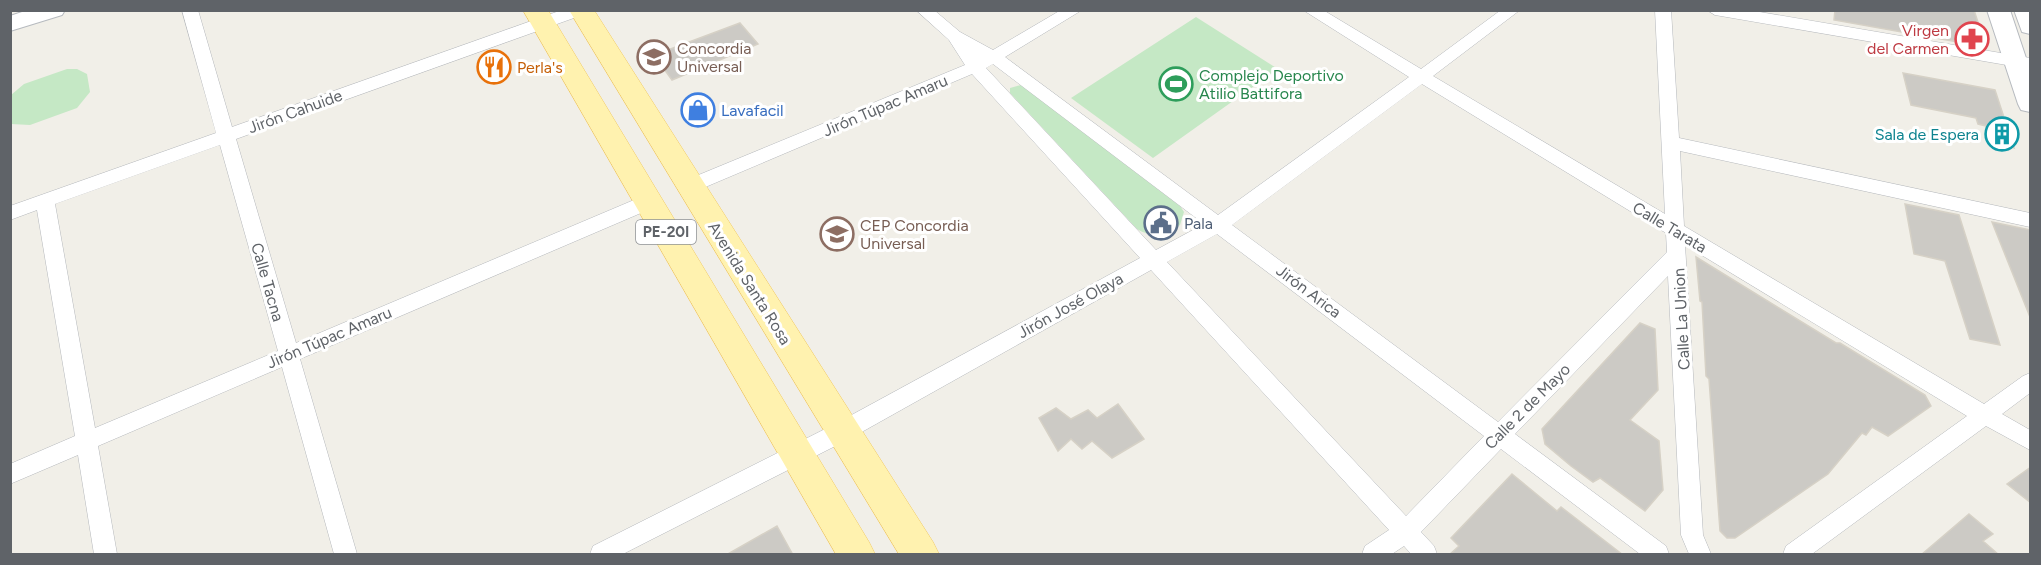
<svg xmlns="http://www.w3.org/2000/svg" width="2041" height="565" font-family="Figtree,sans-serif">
<rect width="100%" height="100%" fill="#f1efe8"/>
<path fill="#c5e8c5" d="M1196,17L1278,69L1153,158L1071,98Z
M67,69H77L87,74L90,92L77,108L30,125L11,124V95L24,84Z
M1021,85L1180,206L1184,212L1180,225C1167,236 1151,238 1137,229L1010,93V88Z"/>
<path fill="#cccac5" stroke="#d6d1c6" stroke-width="1.5" d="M1835,10H1974L1986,47L1834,20Z
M740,23L758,44L672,80L654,55Z
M1903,73L1995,90L2014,148L1990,138L1986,126L1978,124L1976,118L1911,105Z
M1905,204L1959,215L2000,345L1970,339L1945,261L1914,254Z
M1992,222L2031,230V317H2030Z
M1696,257L1836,343H1840L1925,395L1931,406L1888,436L1872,427L1866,435L1862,433L1828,474L1735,538H1727L1720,531L1709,379L1706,376L1702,302L1700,301Z
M1640,323L1655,329L1658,390L1630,420L1659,441L1663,490L1645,511L1600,478L1593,482L1571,466L1545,444L1542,429Z
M1118,404L1144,439L1112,458L1092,441L1082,449L1071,439L1058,451L1039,418L1056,408L1071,419L1088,410L1097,418Z
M2031,467V503L2007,484Z
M1512,474L1557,511L1561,507L1623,555H1449L1459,546L1451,538Z
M1969,514L1993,534L1983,541L1999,555H1921Z
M777,526L793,555H726Z"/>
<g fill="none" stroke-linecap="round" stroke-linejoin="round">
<defs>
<path id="street" d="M182,10H198L232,127L562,10H587L585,14L236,139L296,343L641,197H655L657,202L655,207L300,359L357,554H334L282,367L98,446L117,554H94L78,455L10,484V464L75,436L37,210L10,220V206L216,133ZM220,145L278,351L95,428L55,204Z
M916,10H934L960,32L993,50L1061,10H1082L1005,57L1218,215L1409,77L1303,10H1323L1421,69L1501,10H1520L1433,76L1665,214L1655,10H1671L1679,138L2030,213V227L1680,151L1684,226L1984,404L2023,376L2030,373V393L2002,414L2030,430V450L1986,426L1812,554H1783L1786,546L1967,416L1685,245L1703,535L1711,554H1689L1681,535L1668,276L1515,434L1666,546L1669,554H1640L1501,449L1421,532L1434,546L1437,554H1411L1404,546L1392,554H1362L1365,546L1389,530L1151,270L851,438L623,554H590L593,546L835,424L1140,258L972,74L696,191H684L681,186L684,181L965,65L949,40ZM993,64L1204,224L1156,250L986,68ZM1422,84L1666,233L1667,252L1498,422L1232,225ZM1217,234L1484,436L1406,516L1167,262Z
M1707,10H1748L2030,58V69L1715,15Z"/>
<path id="secondary" d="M28,10H65L62,15L10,31V16Z
M1987,10H2010L2030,70V112L2021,110L2018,104Z
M2014,10H2030V34L2022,32Z"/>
<path id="primary" d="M523,10H548L869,542L875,554H836Z
M569,10H594L933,542L939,554H899Z"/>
</defs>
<use href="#street" stroke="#b5b8bc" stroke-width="1"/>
<use href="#secondary" stroke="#b6babf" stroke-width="2"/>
<use href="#primary" stroke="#f2c960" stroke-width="1"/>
<use href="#street" fill="#fff" fill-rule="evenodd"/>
<use href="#secondary" fill="#fff" fill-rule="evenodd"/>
<use href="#primary" fill="#fff2af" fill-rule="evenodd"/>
</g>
<defs>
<symbol id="pharmacy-ring" viewBox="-11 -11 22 22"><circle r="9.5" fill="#fff" stroke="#e0444e" stroke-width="1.5"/><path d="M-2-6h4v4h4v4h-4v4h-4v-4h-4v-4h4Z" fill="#e0444e"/></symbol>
<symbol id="school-ring" viewBox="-11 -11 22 22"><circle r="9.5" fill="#fff" stroke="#8d6e63" stroke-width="1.5"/><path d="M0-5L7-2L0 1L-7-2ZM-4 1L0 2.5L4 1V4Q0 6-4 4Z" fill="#8d6e63"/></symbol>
<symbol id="restaurant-ring" viewBox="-11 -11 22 22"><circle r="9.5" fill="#fff" stroke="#e8710a" stroke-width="1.5"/><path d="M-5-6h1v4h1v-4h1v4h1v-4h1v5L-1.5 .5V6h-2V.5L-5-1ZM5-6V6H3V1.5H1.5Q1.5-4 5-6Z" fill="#e8710a"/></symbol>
<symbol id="stadium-ring" viewBox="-11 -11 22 22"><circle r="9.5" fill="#fff" stroke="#2e9e5b" stroke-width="1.5"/><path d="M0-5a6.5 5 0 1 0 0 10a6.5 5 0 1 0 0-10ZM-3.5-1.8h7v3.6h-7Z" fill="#2e9e5b"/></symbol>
<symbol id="shop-ring" viewBox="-11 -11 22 22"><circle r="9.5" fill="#fff" stroke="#3f7fe0" stroke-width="1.5"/><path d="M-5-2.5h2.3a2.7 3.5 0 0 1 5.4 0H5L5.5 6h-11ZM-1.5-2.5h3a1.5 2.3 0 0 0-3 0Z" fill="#3f7fe0"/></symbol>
<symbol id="building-ring" viewBox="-11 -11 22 22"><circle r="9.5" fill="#fff" stroke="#0f9aa8" stroke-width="1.5"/><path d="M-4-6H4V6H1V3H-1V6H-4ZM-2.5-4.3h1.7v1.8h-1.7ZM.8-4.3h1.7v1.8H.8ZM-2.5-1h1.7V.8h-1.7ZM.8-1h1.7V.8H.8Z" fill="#0f9aa8"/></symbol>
<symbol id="civic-ring" viewBox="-11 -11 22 22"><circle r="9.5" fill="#fff" stroke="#5c6f8a" stroke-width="1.5"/><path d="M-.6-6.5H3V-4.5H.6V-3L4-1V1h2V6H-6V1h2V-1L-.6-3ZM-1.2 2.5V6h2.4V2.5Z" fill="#5c6f8a"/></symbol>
</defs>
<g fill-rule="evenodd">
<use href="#pharmacy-ring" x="1953" y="20" width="38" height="38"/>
<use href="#school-ring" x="635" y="38" width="38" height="38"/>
<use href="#restaurant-ring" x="475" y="48" width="38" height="38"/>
<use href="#stadium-ring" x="1157" y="65" width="38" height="38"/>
<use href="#shop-ring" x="679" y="91" width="38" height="38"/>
<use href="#building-ring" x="1983" y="115" width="38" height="38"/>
<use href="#civic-ring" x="1142" y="204" width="38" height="38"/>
<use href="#school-ring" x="818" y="215" width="38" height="38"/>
</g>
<g text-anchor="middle" stroke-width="6" stroke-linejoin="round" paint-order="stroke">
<rect fill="#fff" stroke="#8f9295" stroke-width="1.5" x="636" y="220" width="60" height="24" rx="4.5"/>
<g font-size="15" font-weight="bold" fill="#5f6368">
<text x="666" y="237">PE-20I</text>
</g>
<g font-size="16" fill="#be3a42" stroke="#fff" text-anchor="end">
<text x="1949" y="36">Virgen<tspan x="1949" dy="18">del Carmen</tspan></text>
</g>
<g font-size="16" fill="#785e54" stroke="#fff" text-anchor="start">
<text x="677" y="54">Concordia<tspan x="677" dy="18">Universal</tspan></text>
<text x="860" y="231">CEP Concordia<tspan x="860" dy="18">Universal</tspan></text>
</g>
<g font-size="16" fill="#c56008" stroke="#fff" text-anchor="start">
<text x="517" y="73">Perla's</text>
</g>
<g font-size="16" fill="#27864d" stroke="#fff" text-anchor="start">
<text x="1199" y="81">Complejo Deportivo<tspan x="1199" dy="18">Atilio Battifora</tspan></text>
</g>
<g font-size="16" fill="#5f6368" stroke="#fff">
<text transform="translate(885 105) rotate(-23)" y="6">Jirón Túpac Amaru</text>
<text transform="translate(295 111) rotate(-20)" y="6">Jirón Cahuide</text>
<text transform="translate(1670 227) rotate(31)" y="6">Calle Tarata</text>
<text transform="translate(268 282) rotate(74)" y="6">Calle Tacna</text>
<text transform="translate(750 283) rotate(58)" y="6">Avenida Santa Rosa</text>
<text transform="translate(1309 291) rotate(37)" y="6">Jirón Arica</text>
<text transform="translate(1070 305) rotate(-29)" y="6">Jirón José Olaya</text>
<text transform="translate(1681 319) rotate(-93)" y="6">Calle La Union</text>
<text transform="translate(329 337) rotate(-23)" y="6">Jirón Túpac Amaru</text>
<text transform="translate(1527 406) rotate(-45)" y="6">Calle 2 de Mayo</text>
</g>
<g font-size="16" fill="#366cbe" stroke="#fff" text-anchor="start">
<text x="721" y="116">Lavafacil</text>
</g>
<g font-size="16" fill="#0d838f" stroke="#fff" text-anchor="end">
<text x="1979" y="140">Sala de Espera</text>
</g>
<g font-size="16" fill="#4e5e75" stroke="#fff" text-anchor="start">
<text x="1184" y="229">Pala</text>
</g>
</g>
<rect width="2041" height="565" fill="none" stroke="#5f6368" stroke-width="24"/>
</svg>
